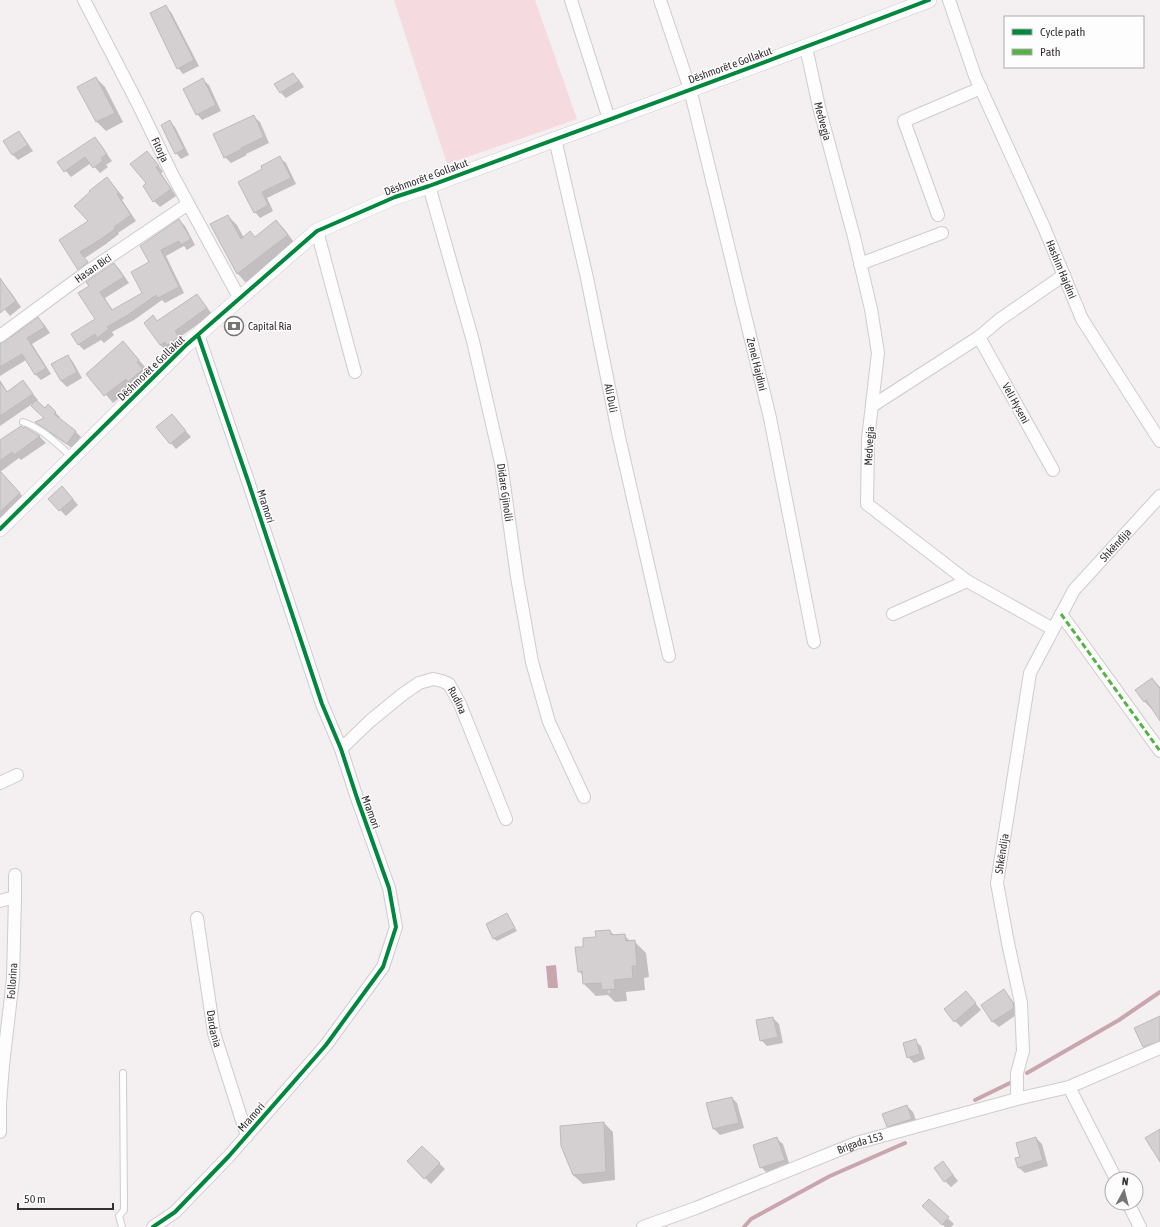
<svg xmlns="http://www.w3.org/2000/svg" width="1160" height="1227" font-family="'Asap Condensed',sans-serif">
<rect width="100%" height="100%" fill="#f4eff0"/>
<path fill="#f5dadf" d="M394,0H535L577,119L447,164Z"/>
<path fill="#c9a6ad" d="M556,965L558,988H548L546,966Z"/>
<path fill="#0003" d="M165,7L171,12L199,66L183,74L178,68Z
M293,74L299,80L304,87L286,98L281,93Z
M96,78L105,87L123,122L106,131L97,122L79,87Z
M203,80L209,85L221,111L202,120L197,114Z
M254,117L260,122L269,143L246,154L247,155L231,163L225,157Z
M169,121L175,127L189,155L181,159L176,153Z
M19,132L24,138L33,151L18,160L13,155L4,141Z
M95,138L100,144L112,161L106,165L108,167L100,173L91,163L71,177L58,162Z
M153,158L163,172L161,173L176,196L160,207L154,201L148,184Z
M280,158L286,163L296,184L267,198L273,211L260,218L255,212L264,169Z
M107,178L124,198L122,200L136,221L118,233L119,234L106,244L85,258L92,268L83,274L78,269L61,240L90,222Z
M228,216L237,225L244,238H256L276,221L285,230L296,245L246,283L238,274L212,224Z
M179,220L185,226L195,245L187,250L184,246L166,256L184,293L165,303L162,300L134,320L112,332L114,335L104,343L101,340L84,350L78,344L97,319L90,286L114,264L120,270L129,283L105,298L113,311L143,294L151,262Z
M4,285L10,291L21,307L10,316L0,304V288Z
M197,295L202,301L212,314L180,337L184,343L174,350L171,347L166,350L160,345L153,316L158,322Z
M38,319L44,324L50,333L32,344L51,374L41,380L35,374L26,360L0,376V344L5,343Z
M130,350L146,368L144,370L150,377L137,389L134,386L113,403L88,374Z
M68,356L73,362L82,378L67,387L61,381L52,364Z
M0,380L8,393L23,382L38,400L36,402L45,409L48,406L60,417L58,419L76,432L81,437L72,448L41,427L37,423L46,419L35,402L0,426Z
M172,415L191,437L176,449L157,427Z
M23,429L28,430L40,437L46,443L21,460L19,458L0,472L26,500L0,522V442Z
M68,493L78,505L66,516L49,499Z
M1152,679L1160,687V718L1144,701Z
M507,914L509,917L517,931L497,941L494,939L487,924Z
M610,931L615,936L624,935L631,942L634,941L646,953L649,977L644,978L645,990L626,992L627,1001L615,1002L608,995L596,996L584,984L583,976L579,971L584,947L597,938Z
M1004,991L1009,996L1019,1010V1013L999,1027L993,1022L982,1005Z
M971,998L981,1010L961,1027L955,1021Z
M773,1018L779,1024L783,1043L767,1046L761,1040Z
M1160,1021V1048L1149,1053L1143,1047Z
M915,1041L921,1046L925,1059L914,1063L908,1057Z
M732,1098L737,1103L744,1128L720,1135L714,1129Z
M907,1106L913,1112L918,1125L893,1132L888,1126Z
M604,1123L613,1132L615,1180L583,1184L573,1175Z
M1036,1138L1042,1144L1048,1166L1025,1173L1019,1168Z
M777,1139L783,1144L790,1166L767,1173L761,1167Z
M422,1147L445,1169L431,1184L408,1161Z
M943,1162L958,1181L951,1187L945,1181Z
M929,1200L954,1224L951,1227H945L924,1206Z"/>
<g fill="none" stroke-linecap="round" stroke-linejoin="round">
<path stroke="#c9a6ad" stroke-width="4" d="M1027,1073L1119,1020L1160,992
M975,1100L1012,1082
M744,1227L751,1219L830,1176L905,1143"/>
</g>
<path fill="#d4d0d1" stroke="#bebabb" d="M166,5L194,60L177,69L150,13Z
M293,73L299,81L280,93L274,84Z
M96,77L115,113L96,122L77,87Z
M203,78L216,105L196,115L183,89Z
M254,115L264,137L241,148L242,149L224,158L213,134Z
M170,120L184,149L175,154L161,125Z
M19,131L28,145L12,155L3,141Z
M95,137L107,154L101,158L103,161L93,168L85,157L64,172L57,162Z
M147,151L159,166L156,167L171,189L153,202L143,186L146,183L130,164Z
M280,156L291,178L262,192L268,205L254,213L238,182L262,169L261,166Z
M107,177L119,193L117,194L131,215L114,227L115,229L101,239L80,252L88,262L78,270L59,240L88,221L74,206L90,192L89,191Z
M228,215L241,239L250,231L255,237L276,220L288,235L237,274L210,224Z
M179,219L191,239L181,245L179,241L161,250L179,287L158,298L156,295L128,315L107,327L109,329L97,338L95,334L78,345L71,334L95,319L78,293L89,286L86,282L114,263L124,277L100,292L112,310L142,293L131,272L149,262L140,246Z
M0,278L16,301L0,313Z
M197,294L207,308L175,331L179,337L167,345L165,342L160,345L144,323L153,315L157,321Z
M38,317L45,327L27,338L46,368L35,375L22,354L0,367V343L4,342Z
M123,341L139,360L137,362L143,369L128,382L126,379L104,396L86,374Z
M68,355L77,372L61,381L51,364Z
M23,380L33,394L0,416V382L7,392Z
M36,400L45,408L48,404L56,412L54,414L76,431L67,444L35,422L44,418L31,406Z
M172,414L186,431L170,444L156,427Z
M21,426L23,428L25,427L28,429L40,436L14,455L12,452L0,461V440Z
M0,471L20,493L0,512Z
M62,486L73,499L59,511L48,499Z
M1152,678L1160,689V721L1146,700L1144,702L1135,690Z
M507,913L515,928L493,939L486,924Z
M610,930L611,935L625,934L626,941L635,940L637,966H632L633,978L614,980L615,989L602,990L601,983L583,984L582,971L578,972L575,947H583V938L596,937L595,931Z
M1004,989L1013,1003L1014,1008L992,1022L981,1005Z
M966,991L976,1003L954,1022L944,1009Z
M1160,1016V1041L1143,1047L1134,1028Z
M773,1017L778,1037L760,1041L756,1020Z
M916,1039L920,1054L907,1058L903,1043Z
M732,1097L739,1123L713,1129L706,1103Z
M907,1105L912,1119L887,1127L882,1114Z
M604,1122L606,1172L573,1175L561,1146L560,1126Z
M1160,1129V1162L1145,1138Z
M777,1137L785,1160L760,1168L753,1145Z
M1036,1137L1043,1160L1018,1168L1015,1158L1020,1157L1016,1143Z
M422,1146L440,1163L424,1179L407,1161Z
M943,1161L953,1175L944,1182L934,1168Z
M929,1199L949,1217L942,1225L922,1206Z"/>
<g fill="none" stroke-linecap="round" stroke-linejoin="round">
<defs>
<path id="service" d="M23,422C42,428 57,444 72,457
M122,1227L119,1216L124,1210L123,1073"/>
<g id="minor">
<path id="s1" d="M84,0L137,102L172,174L240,299"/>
<path d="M571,0L609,119"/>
<path id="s2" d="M660,0L690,89L770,418L814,642"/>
<path id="s3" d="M949,0L975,76L1043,225L1082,319L1160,441"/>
<path id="s4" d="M806,47L819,107L854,237L871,309L878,353L868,439L867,504L967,581L1053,629"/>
<path id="s5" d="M555,139L587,278L619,437L669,656"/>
<path id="s6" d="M429,186L473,341L501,463L517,577L532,662L549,722L584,797"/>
<path d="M938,215L904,121L981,88"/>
<path d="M317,231L355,372"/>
<path d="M860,264L942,233"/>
<path id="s7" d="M0,336L87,272L188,204"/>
<path d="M872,406L979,337"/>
<path d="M1053,470L979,337L999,320L1064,275"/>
<path d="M893,614L967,581"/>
<path d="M1061,614L1160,751"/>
<path id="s8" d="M341,749L370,721L403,694L419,683L433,679L442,681L449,684L460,704L506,819"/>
<path d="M0,783L17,775"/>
<path d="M15,897V875"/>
<path d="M0,901L15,897L13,979L3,1065L0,1104V1132"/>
<path id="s9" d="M197,918L214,1033L247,1136"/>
<path d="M1069,1087L1116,1179"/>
<path id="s10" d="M1017,1099V1073L1023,1051L1021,1003L1008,943L997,883L1030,673L1074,590L1160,496"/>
<path d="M1128,1203L1140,1227"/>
<path d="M153,1227L175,1212L229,1156L326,1045L383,967L396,927L389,888L357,798L341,749L322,704L248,481L198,335"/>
<path id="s11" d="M643,1227L696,1208L856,1143L1017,1099L1069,1087L1160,1048"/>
</g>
<path id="tertiary" d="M0,529L185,346L317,231L395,197L429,186C596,124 763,64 929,0"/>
</defs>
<use href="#service" stroke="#cfcccc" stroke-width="8"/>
<use href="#minor" stroke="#cfcccc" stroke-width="14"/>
<use href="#tertiary" stroke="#cfcccc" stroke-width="16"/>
<path stroke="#d0d0d0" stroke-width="2.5" stroke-dasharray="3 2" stroke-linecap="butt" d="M609,990V994"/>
<use href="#service" stroke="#fdfdfd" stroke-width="6"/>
<use href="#minor" stroke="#fdfdfd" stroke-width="12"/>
<use href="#tertiary" stroke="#fdfdfd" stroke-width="15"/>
<path stroke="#56b246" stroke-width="3" stroke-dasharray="6 3" stroke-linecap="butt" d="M1061,614L1160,751"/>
<defs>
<path id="cycleway" d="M0,529L185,346L317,231L395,197L429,186C596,124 763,64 929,0
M153,1227L175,1212L229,1156L326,1045L383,967L396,927L389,888L357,798L341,749L322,704L248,481L198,335"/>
</defs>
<use href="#cycleway" stroke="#fefdfd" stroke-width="6"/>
<use href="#cycleway" stroke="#00873e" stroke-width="4"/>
</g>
<defs>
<symbol id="bank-ring" viewBox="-11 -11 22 22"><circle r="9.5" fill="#fefdfd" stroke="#777474" stroke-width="1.5"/><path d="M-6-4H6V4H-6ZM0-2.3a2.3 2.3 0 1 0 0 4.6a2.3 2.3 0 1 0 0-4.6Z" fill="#777474"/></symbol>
</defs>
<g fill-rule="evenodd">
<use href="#bank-ring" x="223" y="315" width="22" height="22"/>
</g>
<g text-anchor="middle" stroke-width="3" stroke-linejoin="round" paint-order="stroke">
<g font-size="11" fill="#343132" stroke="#fefdfd">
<text transform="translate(730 65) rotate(-20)" y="4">Dëshmorët e Gollakut</text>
<text dy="4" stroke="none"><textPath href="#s4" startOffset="76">Medvegja</textPath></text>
<text dy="4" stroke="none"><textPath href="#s1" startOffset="168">Fitorja</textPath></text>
<text transform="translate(426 177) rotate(-20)" y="4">Dëshmorët e Gollakut</text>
<text dy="4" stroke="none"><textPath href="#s7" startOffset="115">Hasan Bici</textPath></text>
<text dy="4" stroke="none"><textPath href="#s3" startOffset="292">Hashim Hajdini</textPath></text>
<text dy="4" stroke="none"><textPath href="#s2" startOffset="377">Zenel Hajdini</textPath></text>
<text transform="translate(151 368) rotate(-44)" y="4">Dëshmorët e Gollakut</text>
<text dy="4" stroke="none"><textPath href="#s5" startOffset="265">Ali Duli</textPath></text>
<text transform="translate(1016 403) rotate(61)" y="4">Veli Hyseni</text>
<text transform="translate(869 446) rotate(-87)" y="4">Medvegja</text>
<text dy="4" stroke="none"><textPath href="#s6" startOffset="316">Didare Gjinolli</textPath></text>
<text transform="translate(266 506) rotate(72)" y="4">Mramori</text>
<text dy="4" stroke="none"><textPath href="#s10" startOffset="587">Shkëndija</textPath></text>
<text dy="4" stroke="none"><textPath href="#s8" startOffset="152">Rudina</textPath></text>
<text transform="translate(371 812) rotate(70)" y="4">Mramori</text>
<text dy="4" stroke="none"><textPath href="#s10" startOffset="249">Shkëndija</textPath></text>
<text transform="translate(12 981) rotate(-86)" y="4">Follorina</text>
<text dy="4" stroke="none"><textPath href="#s9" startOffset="112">Dardania</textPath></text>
<text transform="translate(251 1117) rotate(-49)" y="4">Mramori</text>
<text dy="4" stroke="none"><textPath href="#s11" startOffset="233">Brigada 153</textPath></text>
</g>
<g font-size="11" fill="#343132" stroke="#fefdfd" text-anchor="start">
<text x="248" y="330">Capital Ria</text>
</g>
</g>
<rect x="1004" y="16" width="140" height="52" fill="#fefdfd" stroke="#adabac"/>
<rect x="1012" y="29" width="20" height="6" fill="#00873e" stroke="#adabac"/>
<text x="1040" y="36" font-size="12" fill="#343132">Cycle path</text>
<rect x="1012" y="49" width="20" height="6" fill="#56b246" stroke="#adabac"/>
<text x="1040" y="56" font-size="12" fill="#343132">Path</text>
<g transform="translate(1124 1191) rotate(7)"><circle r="19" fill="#fefdfd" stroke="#adabac"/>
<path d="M0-3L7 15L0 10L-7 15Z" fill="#777474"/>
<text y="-6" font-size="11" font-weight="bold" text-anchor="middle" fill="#343132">N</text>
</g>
<path d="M18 1203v6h95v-6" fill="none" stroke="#343132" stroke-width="2"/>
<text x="24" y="1203" font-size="12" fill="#343132" stroke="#fefdfd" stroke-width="3" paint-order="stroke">50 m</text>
</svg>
